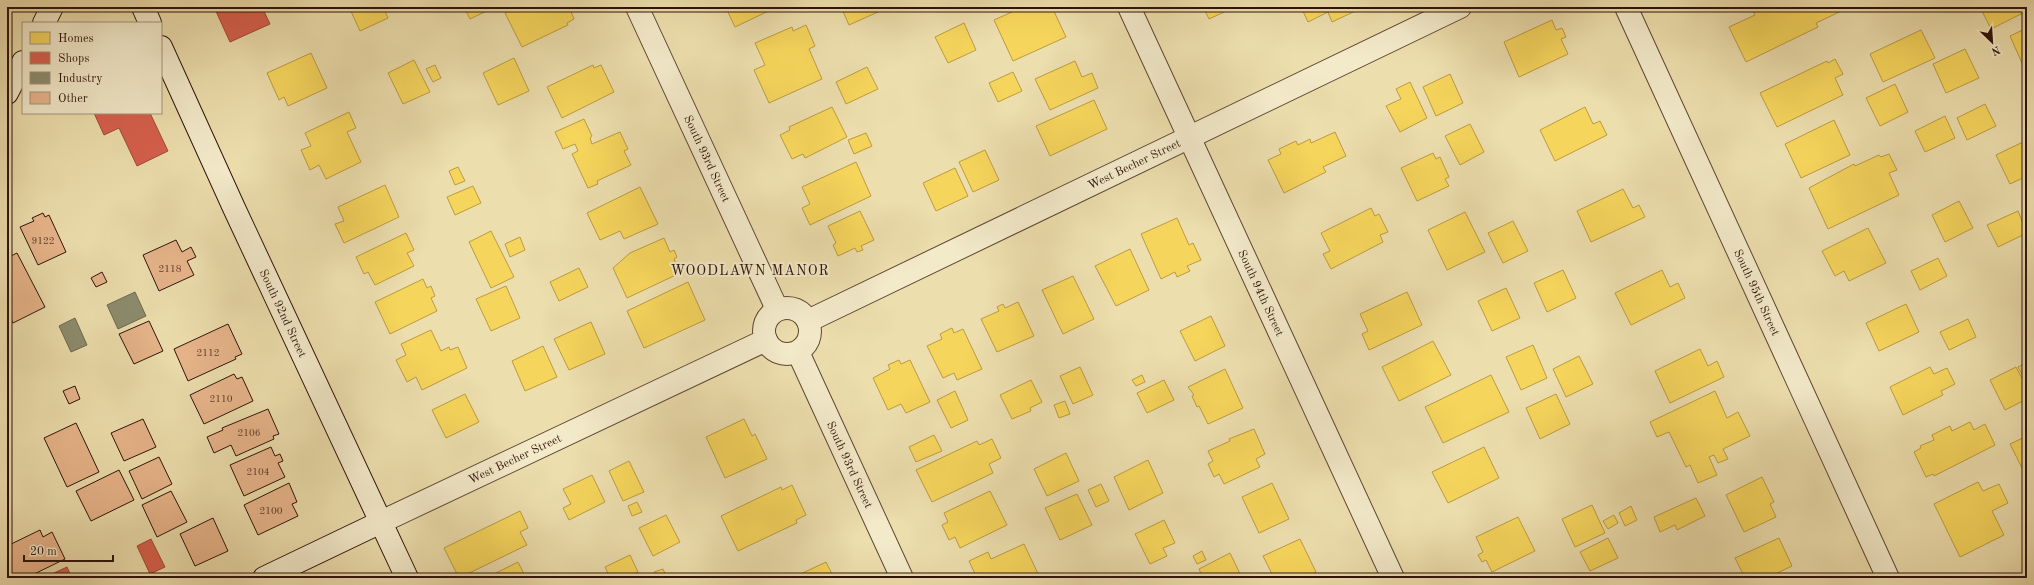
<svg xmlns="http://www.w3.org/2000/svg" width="2034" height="585" font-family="'Old Standard TT',serif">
<rect width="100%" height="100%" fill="#eddead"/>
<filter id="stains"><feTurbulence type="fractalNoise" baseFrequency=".005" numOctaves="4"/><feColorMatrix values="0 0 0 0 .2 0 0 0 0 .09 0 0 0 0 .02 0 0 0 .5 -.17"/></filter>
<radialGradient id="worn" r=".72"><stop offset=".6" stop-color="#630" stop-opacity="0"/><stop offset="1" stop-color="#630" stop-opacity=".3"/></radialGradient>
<path fill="#f6d55c" stroke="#ba9b43" d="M349,7H383L388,18L360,31Z
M464,7H495L470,19Z
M517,7H558L559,10L569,7L574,19L567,23L568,25L522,47L505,13Z
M728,7H775V8L735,27L726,8Z
M841,7H875L878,12L849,25Z
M1023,7H1052L1066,37L1013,61L994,20Z
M1203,7H1235L1209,19Z
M1301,7H1364L1332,22L1328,12L1308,22Z
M1761,7H1850L1816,23L1818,27L1746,62L1729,27L1755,15L1753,11Z
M1980,7H2027V11L1991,29Z
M1552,20L1556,30L1562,28L1566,37L1561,39L1568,54L1519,77L1504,42Z
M964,23L976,50L948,63L935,37Z
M806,25L815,46L809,49L822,79L769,103L754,70L765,65L755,43L792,27L793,31Z
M2027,28V71L2026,72L2010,36Z
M1921,30L1935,58L1883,82L1870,54Z
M1965,49L1979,78L1946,93L1933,64Z
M311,53L327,88L288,106L284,97L279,100L267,73Z
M514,58L529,91L498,105L483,73Z
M1835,59L1843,74L1835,78L1843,95L1777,127L1760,93L1827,61L1828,63Z
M414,60L430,92L403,104L388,73Z
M1075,61L1082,77L1092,73L1098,88L1050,110L1035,79Z
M435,65L441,78L433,82L426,69Z
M593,65L594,68L601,65L614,92L562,118L547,87Z
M867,67L878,89L846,104L836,82Z
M1013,72L1022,91L998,102L989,83Z
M1450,74L1463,103L1436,116L1423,87Z
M1410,82L1427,118L1400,132L1386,106L1401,99L1396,89Z
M1895,84L1908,112L1880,126L1866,98Z
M1094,100L1107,129L1050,156L1036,126Z
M1985,104L1996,126L1967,140L1957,118Z
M832,107L847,137L805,158L803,154L792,159L780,135L790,130L789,127Z
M1585,107L1593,124L1600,121L1607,135L1555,161L1540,130Z
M349,112L356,128L347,132L361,162L326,179L319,165L310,170L301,150L311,146L305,133Z
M1945,116L1955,138L1925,152L1915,131Z
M584,119L592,136L590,138L592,144L620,132L628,149L624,151L631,165L597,181L598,184L588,188L572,154L578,151L575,144L563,149L555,132Z
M1834,120L1850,155L1801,178L1785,144Z
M1470,124L1484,152L1460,165L1445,136Z
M1335,132L1346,156L1323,167L1326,172L1284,193L1268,160L1281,154L1279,149L1296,141L1298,145L1310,139L1311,143Z
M866,133L872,146L854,154L848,140Z
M2023,142L2027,151V176L2010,184L1996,155Z
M985,150L999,180L973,192L959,162Z
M1433,153L1436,159L1440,157L1449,177L1445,179L1449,186L1417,201L1401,168Z
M1889,154L1897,170L1889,173L1899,195L1828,229L1809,188L1854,164L1855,166L1879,155L1881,157Z
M856,162L871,196L810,225L802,208L810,204L802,187Z
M458,167L465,181L455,185L449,171Z
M955,168L968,196L936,211L923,183Z
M385,185L399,217L344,243L335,224L344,221L338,207Z
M473,186L481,203L455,215L447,197Z
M640,187L658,224L624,239L620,231L600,240L587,213Z
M1623,189L1633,208L1639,205L1645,217L1591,242L1577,211Z
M1959,201L1973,228L1945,242L1932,215Z
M1371,208L1375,216L1379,214L1388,232L1380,235L1383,242L1331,269L1323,254L1330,251L1321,233Z
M860,211L874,240L861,246L863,250L857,252L855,248L838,256L833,245L836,243L828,226Z
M2018,211L2027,233L1998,247L1987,225Z
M1465,212L1485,252L1447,270L1428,230Z
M1177,218L1189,245L1193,243L1201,260L1187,266L1190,271L1177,277L1175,272L1161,279L1141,234Z
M1513,221L1528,251L1503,263L1488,233Z
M1868,228L1886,263L1849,281L1844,271L1835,276L1822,251Z
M491,231L514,277L491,288L469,242Z
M406,233L414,250L407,253L414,266L375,285L368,272L364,274L356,257Z
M520,237L525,250L510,257L505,244Z
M664,238L670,252L674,250L677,257L674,259L680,273L627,298L613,268L630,253Z
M1130,249L1149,290L1116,306L1095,266Z
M1938,258L1947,276L1920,290L1911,271Z
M579,268L588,287L559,301L550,282Z
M1563,270L1576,298L1547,312L1534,283Z
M1662,270L1670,287L1678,283L1685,298L1631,325L1615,293Z
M1073,276L1094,319L1063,334L1042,290Z
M423,279L427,288L431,286L435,296L431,298L437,311L390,334L375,302Z
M688,282L705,320L644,348L627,311Z
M506,286L520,318L491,331L476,299Z
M1506,288L1520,318L1492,331L1478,301Z
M1407,292L1422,325L1369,350L1362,334L1368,331L1360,314Z
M1018,302L1034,336L997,352L981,319L999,311L997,307L1003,304L1005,308Z
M1906,304L1919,332L1879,351L1866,323Z
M1211,316L1225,346L1195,361L1180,331Z
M1968,319L1976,337L1949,350L1940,332Z
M591,322L605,354L569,370L554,339Z
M952,328L954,333L963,329L982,369L957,380L954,373L943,378L927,346L942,339L940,334Z
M431,330L441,351L449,347L450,350L458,347L467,368L422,390L416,377L407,382L396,360L406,355L401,344Z
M1433,341L1451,375L1399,401L1382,367Z
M1533,345L1547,378L1521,390L1506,357Z
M543,346L557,377L525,391L512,361Z
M1700,349L1708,366L1717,361L1724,377L1670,403L1655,371Z
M1579,356L1593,384L1566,397L1553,369Z
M899,360L901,364L910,360L930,402L906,413L901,404L888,410L873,378L890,369L888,365Z
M2027,362V374L2023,376L2018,367Z
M1080,367L1093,395L1073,404L1060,376Z
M1930,367L1934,374L1947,368L1955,384L1941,391L1943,395L1903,415L1890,387Z
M2016,367L2027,388V399L2005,410L1990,380Z
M1225,369L1243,408L1208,424L1199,406L1197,407L1192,396L1194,395L1188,387Z
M1142,375L1145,382L1136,386L1132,380Z
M1491,375L1509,412L1443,443L1425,407Z
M1031,380L1042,402L1030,408L1031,411L1012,419L1000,395Z
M1164,380L1174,400L1147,413L1137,393Z
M955,391L968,420L951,428L937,400Z
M1715,391L1727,418L1738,412L1750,436L1723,449L1728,459L1718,463L1714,455L1709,457L1717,475L1698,483L1690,465L1686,467L1669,432L1657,437L1650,422Z
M465,394L479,422L446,438L432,410Z
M1556,394L1570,424L1540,439L1526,408Z
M1065,401L1070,414L1059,418L1054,405Z
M744,419L752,436L755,434L767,459L725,478L706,437Z
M1970,422L1974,430L1985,424L1995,445L1934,476L1933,474L1926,477L1914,452L1921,448L1920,446L1934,440L1932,435L1950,426L1952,431Z
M1254,429L1265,454L1256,459L1260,467L1224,484L1219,474L1214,477L1208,464L1213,461L1208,451L1230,441L1229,439Z
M934,435L942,451L916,462L909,447Z
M2027,436V471L2024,472L2010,444Z
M992,439L1001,458L989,464L993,473L932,502L916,470L977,441L979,445Z
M1484,447L1499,478L1448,503L1432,472Z
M1066,453L1079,481L1047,496L1034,469Z
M1148,460L1163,493L1129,510L1114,477Z
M629,461L644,492L623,501L609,471Z
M592,475L605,502L569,520L563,508L571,504L563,489Z
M1762,477L1774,502L1770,504L1776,517L1744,532L1726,495Z
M1978,482L1983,491L1999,484L2008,503L1992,511L2004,535L1960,557L1934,504Z
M1272,483L1289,519L1259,533L1242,497Z
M1101,484L1109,501L1096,507L1088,490Z
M792,485L806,515L796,520L797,523L738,551L721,516L781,487L782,490Z
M990,491L1007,525L960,548L955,537L949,540L942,525L948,522L944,513Z
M1077,494L1092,525L1060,540L1045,508Z
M1696,498L1705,516L1677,530L1675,525L1660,532L1654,517Z
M637,502L642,512L632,516L628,506Z
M1592,505L1605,533L1575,547L1562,519Z
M1631,506L1637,520L1625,526L1619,513Z
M520,511L528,528L520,532L527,545L459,578L444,548Z
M666,515L680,542L653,556L639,528Z
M1614,515L1618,523L1608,529L1603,521Z
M1518,517L1535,551L1492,572L1486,560L1482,562L1478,555L1483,552L1476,537Z
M1164,520L1175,543L1163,548L1167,556L1150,564L1135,534Z
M1608,538L1618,558L1590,571L1580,552Z
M1779,538L1792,566L1767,578H1745L1735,558Z
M1300,539L1316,572L1304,578H1264L1272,574L1263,556Z
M1024,544L1040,578H977L969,561L988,552L991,559Z
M1202,551L1206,560L1197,564L1193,556Z
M1230,553L1242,578H1203L1199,569Z
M630,555L638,572L625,578H610L605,567Z
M518,562L526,578H486Z
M826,562L834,578H792Z
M663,569L667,578H657L654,572Z"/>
<path fill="#d6604d" stroke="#a44938" d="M214,7H262L270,24L230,42Z
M94,113H150L168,151L137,166L119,128L104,135Z
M151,539L165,567L150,574L137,546Z
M67,567L72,578H43Z"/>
<path fill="#8c8c6e" stroke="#70684f" d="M135,292L146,316L118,329L107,305Z
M75,318L87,345L71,352L59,326Z"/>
<path fill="#e8b58b" stroke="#2e1308" d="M43,213L45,217L49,215L66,252L38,265L20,227L34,221L32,218Z
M176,240L182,252L191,247L196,257L187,261L194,275L159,291L143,255Z
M17,253L45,307L13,323L7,312V258Z
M102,272L107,282L96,287L91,278Z
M149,321L163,351L134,364L119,334Z
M228,324L242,354L235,357L236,359L188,381L174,349Z
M234,374L237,379L242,377L253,401L204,424L190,395Z
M75,386L80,399L69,404L63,391Z
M268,409L279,434L273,436L274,439L236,456L231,445L214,453L207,437L223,430L222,428Z
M143,419L156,447L124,461L111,433Z
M76,423L99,472L67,487L44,438Z
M271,447L275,456L280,454L283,461L278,463L285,477L244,496L230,465Z
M159,457L172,484L142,499L129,471Z
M119,470L134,500L91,521L76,491Z
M289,483L297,502L292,504L298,516L258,535L244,505Z
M171,491L187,522L157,537L142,505Z
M213,518L228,551L195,566L180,534Z
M40,530L43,537L52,532L65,559L26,578H13L7,567V546Z"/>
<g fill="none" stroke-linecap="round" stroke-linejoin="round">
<defs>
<g id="street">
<path id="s1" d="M637,7L777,309"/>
<path id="s2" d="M1129,7L1393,578"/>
<path id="s3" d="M1626,7L1888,578"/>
<circle cx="787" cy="331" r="23"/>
<path id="s4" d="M808,321L1460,7"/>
<path id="s5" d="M798,352L902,578"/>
<path id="s6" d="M381,522L766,340"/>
</g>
<g id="secondary">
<path d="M143,7L150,23"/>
<path d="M44,23L52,7"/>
<path id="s7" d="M161,47L234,208L407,578"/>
<path d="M7,93L23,62"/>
<path d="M264,578L381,522"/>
</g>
</defs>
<use href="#street" stroke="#5e4631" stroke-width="24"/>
<use href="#secondary" stroke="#2e1308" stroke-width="24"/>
<use href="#street" stroke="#f3eaca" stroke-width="22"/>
<use href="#secondary" stroke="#f3eaca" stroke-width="22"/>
</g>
<g text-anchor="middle" stroke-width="4" stroke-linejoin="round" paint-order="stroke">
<g font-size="10" fill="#5c3c29">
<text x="43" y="244">9122</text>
<text x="170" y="272">2118</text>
<text x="208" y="356">2112</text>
<text x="221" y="402">2110</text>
<text x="249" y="436">2106</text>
<text x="258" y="475">2104</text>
<text x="271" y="514">2100</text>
</g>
<g font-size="12" fill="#2e1308" stroke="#f3eaca">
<text dy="4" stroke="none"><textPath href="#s1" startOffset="167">South 93rd Street</textPath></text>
<text dy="4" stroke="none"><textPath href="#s4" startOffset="362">West Becher Street</textPath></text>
<text dy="4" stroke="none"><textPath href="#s3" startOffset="314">South 95th Street</textPath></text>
<text dy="4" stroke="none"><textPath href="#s2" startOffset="315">South 94th Street</textPath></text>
<text dy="4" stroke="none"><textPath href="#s7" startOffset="293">South 92nd Street</textPath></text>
<text dy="4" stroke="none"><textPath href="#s6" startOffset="148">West Becher Street</textPath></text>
<text dy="4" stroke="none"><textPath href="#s5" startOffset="124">South 93rd Street</textPath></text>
</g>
<g font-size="14" letter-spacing="1" fill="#2e1308" stroke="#f3eaca">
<text x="750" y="275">WOODLAWN MANOR</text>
</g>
</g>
<rect width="2034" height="585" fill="none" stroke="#eddead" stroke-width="24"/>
<rect x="8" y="8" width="2018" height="569" fill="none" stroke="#2e1308" stroke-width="2"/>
<rect x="12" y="12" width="2010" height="561" fill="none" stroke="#2e1308"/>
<rect x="22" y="22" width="140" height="92" fill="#f3eaca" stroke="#a4947c"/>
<rect x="30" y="32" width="20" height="12" fill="#f6d55c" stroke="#a4947c"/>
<text x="58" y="42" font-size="12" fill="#2e1308">Homes</text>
<rect x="30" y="52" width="20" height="12" fill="#d6604d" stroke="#a4947c"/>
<text x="58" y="62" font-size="12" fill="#2e1308">Shops</text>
<rect x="30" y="72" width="20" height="12" fill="#8c8c6e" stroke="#a4947c"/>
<text x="58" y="82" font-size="12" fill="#2e1308">Industry</text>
<rect x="30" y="92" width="20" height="12" fill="#e8b58b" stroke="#a4947c"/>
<text x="58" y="102" font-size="12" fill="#2e1308">Other</text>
<g transform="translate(1992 42) rotate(155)" stroke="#f3eaca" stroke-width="3" paint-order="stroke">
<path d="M0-3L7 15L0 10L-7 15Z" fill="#2e1308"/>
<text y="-6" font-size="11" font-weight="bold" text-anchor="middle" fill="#2e1308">N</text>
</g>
<path d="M24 555v6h89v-6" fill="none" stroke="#2e1308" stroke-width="2"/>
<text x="30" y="555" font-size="12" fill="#2e1308" stroke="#f3eaca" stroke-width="3" paint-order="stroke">20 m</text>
<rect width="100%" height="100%" filter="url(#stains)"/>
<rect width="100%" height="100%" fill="url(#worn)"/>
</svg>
